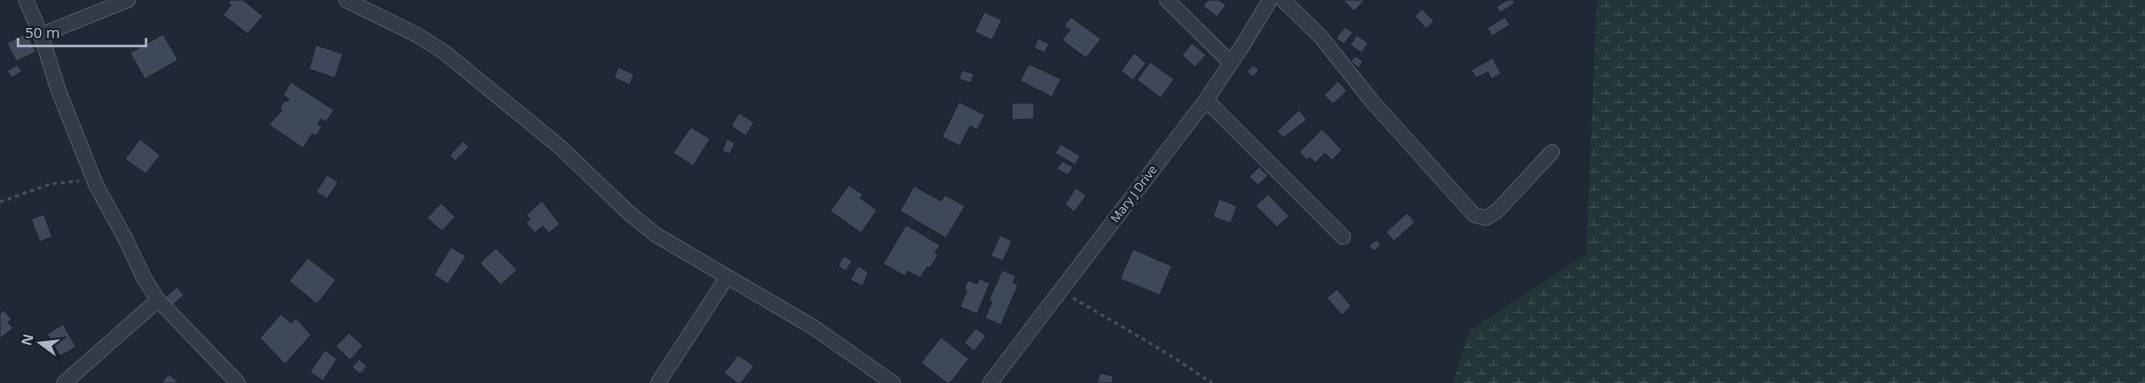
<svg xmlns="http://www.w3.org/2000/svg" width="2145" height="383" font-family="'Noto Sans',sans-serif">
<defs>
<pattern id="wetland-marsh" width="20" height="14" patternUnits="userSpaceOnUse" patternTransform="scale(1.25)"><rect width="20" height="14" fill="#223638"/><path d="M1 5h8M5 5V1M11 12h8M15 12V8" fill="none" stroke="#3f5153"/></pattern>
</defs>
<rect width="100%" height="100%" fill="#1f2936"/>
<path fill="url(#wetland-marsh)" d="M1597,0H2145V383H1453L1469,331L1586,254Z"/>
<path fill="#3d4959" stroke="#1a222d" d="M231,0H243L263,16L248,34L223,15L231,5L228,3Z
M1208,0H1219L1226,5L1217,17L1203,6Z
M1343,0H1365L1354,11Z
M1507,0H1513L1515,3L1500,13L1496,7Z
M1422,9L1434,21L1426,29L1415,16Z
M984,12L1002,20L992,40L975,32Z
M1071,17L1101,39L1086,58L1062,40L1070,30L1064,26Z
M1505,17L1510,25L1492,36L1487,28Z
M1345,27L1353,32L1344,44L1336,38Z
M27,33L36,52L16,61L7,43Z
M163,34L178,60L145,79L130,53Z
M1357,35L1368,43L1362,53L1350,45Z
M1038,38L1049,44L1045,53L1034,48Z
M1192,43L1206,55L1195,67L1182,55Z
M316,45L343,54L335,78L309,69Z
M1134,53L1146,63L1133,80L1121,71Z
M1355,56L1363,61L1359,68L1351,62Z
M1493,58L1501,74L1491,79L1488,72L1476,78L1471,70Z
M1150,62L1174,79L1161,98L1137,80Z
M1029,64L1061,79L1052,97L1020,81Z
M17,65L22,71L12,78L7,71Z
M1253,65L1259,70L1253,77L1247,72Z
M618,67L634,74L630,85L614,78Z
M962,70L974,74L971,83L959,79Z
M1338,81L1347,91L1333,104L1324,95Z
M291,82L334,110L326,122L321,119L318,124L322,127L316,136L312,134L303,148L269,125L282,110L280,108L285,100L287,102L289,99L283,95Z
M959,102L985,115L977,130L970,126L960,146L942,137Z
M1012,103H1034V119L1012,120Z
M1299,110L1307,120L1283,138L1277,131Z
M739,113L754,122L746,136L731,126Z
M691,127L710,139L693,166L673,153Z
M1322,129L1342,150L1332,160L1325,153L1315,163L1310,157L1307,160L1299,152Z
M140,139L160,155L146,174L125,159Z
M727,139L735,143L730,154L722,151Z
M463,141L469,147L455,161L450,155Z
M1061,144L1080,156L1075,165L1055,153Z
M1062,161L1073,167L1068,175L1057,169Z
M1259,167L1268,176L1258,185L1249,177Z
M327,175L338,182L327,199L316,192Z
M849,185L863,195L860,198L877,210L861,233L830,211Z
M914,186L941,201L945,195L965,206L946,238L900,211Z
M1076,188L1086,196L1074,212L1065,204Z
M1268,194L1289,216L1277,227L1256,206Z
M1219,199L1237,206L1231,223L1213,217Z
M542,201L560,224L549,233L543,226L535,233L526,223L530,219L526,215Z
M441,203L455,217L442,231L427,218Z
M1407,213L1415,222L1394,241L1386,232Z
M44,214L52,237L40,242L31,219Z
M906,225L940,245L935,253L938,255L930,268L927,267L920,278L908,271L905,276L883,264Z
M1000,235L1012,241L1003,261L991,256Z
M1376,240L1381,245L1374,251L1369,246Z
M451,247L466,256L448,284L434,275Z
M496,248L517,270L501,285L480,263Z
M1133,249L1172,266L1160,295L1120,279Z
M844,256L852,261L846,271L838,266Z
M308,258L336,280L317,304L289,281Z
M858,266L868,272L863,286L850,280Z
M1002,270L1016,276L1013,283L1018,285L1001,325L985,318L992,302L989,300Z
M980,279L990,283L977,314L960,307L967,290L964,289L968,280L977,284Z
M177,287L184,295L172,306L165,298Z
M1337,289L1351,306L1342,315L1327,298Z
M4,310L12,320L8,322L13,328L0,339V313Z
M281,314L291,323L296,318L311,335L285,364L260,338Z
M63,324L76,347L60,356L47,334Z
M976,328L986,336L974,351L964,343Z
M349,333L363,346L350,360L336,346Z
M941,337L969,359L950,383H947L921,363Z
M325,350L337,359L323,381L310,372Z
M738,355L754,366L741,383H737L724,373Z
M359,359L367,366L360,374L352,367Z
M1100,373L1113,376L1112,383H1097Z
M169,374L179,383H161Z"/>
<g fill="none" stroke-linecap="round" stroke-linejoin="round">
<defs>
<path id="street" d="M26,0L41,35L59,92L96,185L125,238L144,278L158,300L238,383
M346,0L417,35L444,52L560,147L629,213L656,235L813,327L893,383
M1167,0L1231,63
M1283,0L1321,37L1371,100L1474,215L1486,218L1497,211L1552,152
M41,35L128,0
M1206,100L1343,237
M64,383L158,300
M658,383L727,277
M990,383L1206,100L1241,48L1270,0"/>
</defs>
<use href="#street" stroke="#505865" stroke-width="16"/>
<path stroke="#3f5255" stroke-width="3" stroke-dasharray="4 4" stroke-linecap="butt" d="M0,202L50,184L79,181
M1073,298L1165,352L1212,383"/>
<use href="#street" stroke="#333b47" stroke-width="14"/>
</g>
<g text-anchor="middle" stroke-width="5" stroke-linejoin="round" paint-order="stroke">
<g font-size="12" fill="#acb5c4" stroke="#18202b">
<text transform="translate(1134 194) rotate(-53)" y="4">Mary J Drive</text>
</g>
</g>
<g transform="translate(40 343) rotate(285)" stroke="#18202b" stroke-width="4" paint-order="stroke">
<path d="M0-4L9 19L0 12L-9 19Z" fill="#acb5c4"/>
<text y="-8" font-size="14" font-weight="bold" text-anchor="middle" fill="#acb5c4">N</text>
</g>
<path d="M18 38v8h128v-8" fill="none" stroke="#acb5c4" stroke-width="2.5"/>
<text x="25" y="38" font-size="15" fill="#acb5c4" stroke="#18202b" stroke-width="4" paint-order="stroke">50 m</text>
</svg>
